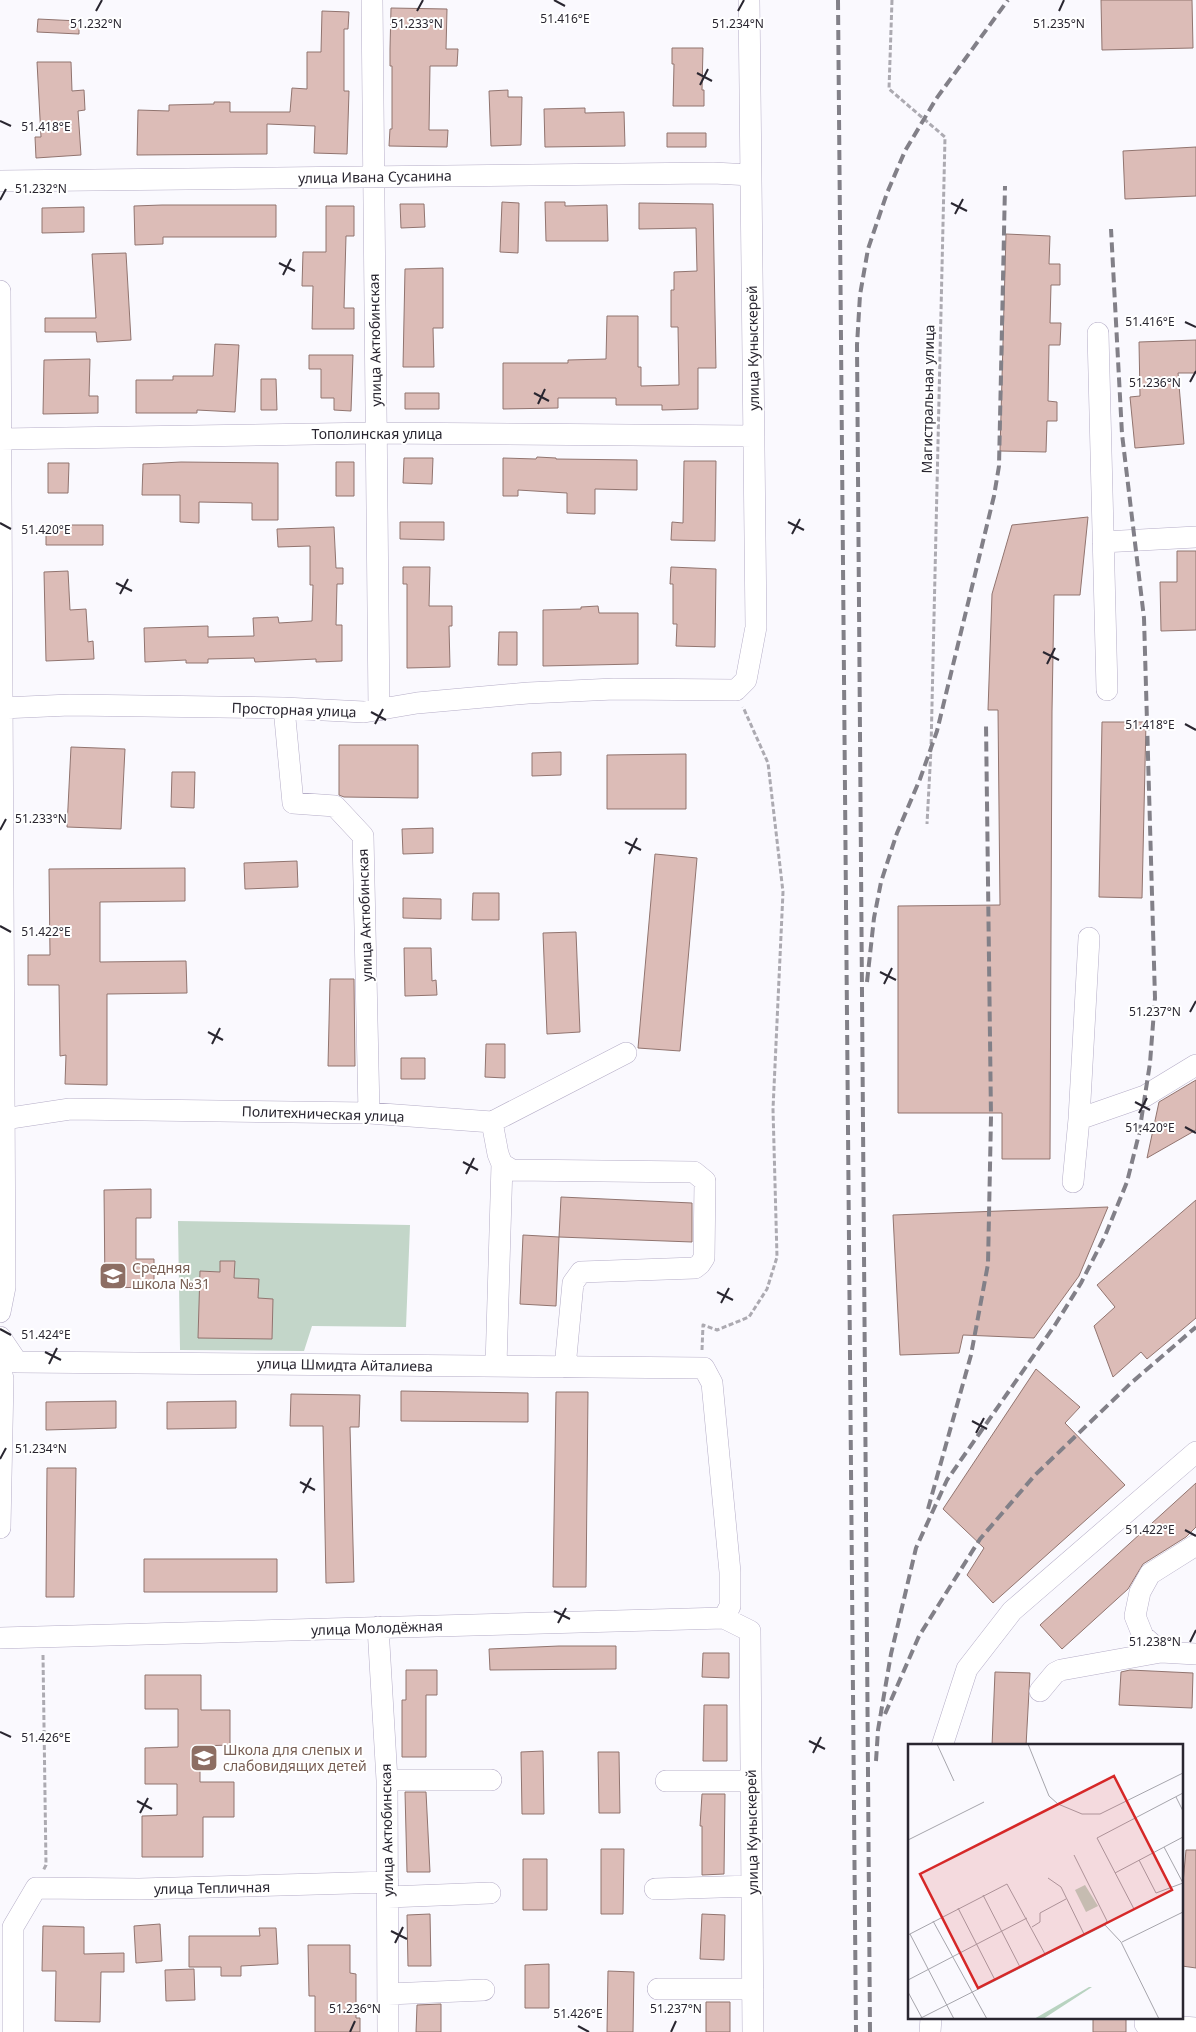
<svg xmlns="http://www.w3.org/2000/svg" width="1196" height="2032" font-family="'Noto Sans',sans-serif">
<rect width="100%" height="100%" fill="#faf9fe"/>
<path fill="#c3d6c9" d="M178,1221L410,1225L406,1327L312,1326L304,1351L180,1350Z"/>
<path fill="#dcbcb7" stroke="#91746f" d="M1101,0H1192L1193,48L1102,50Z
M391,8L447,9L446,49H458L457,66H430L429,130H448L447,147L389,146L390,129H392V66H390V49Z
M322,11L349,12L348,29H344V91H349L347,154L314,153L315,126L267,124V154L137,155L138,110L169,111V105L214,104V102H230V112H290L292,88L307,89V52H321Z
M38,19L79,21V34L37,32Z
M672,48H703L702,90H704V106H673L674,64H672Z
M37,62H71L72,91L84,90L85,110L78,111L81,155L36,158L35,137H41Z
M508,90V97H522L521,145L491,146L489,91Z
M585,108V113L624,112L625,146L545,147L544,109Z
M667,133H706V147H667Z
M1196,147V196L1125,199L1123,151Z
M502,202L519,203L518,253L500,252Z
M545,202H565V206L607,205L608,241H546Z
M639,203L713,204L716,368H698V409L662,410V405H616V398H558V408L503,409V363H568V360L606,359L607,316H638V367H641V386L679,385L678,327H671V290H674V272L697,271L696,228L639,229Z
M400,204H424L425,227L401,228Z
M162,205H276V237H163V244L135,245L134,206Z
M326,206H354V236H346L344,308H354V329H312L313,286H302L303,252H326Z
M84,207V232L42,233V208Z
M1006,234L1050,236L1049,264H1060V285H1051L1050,323H1061L1060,345H1049L1048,401L1057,402V421H1047L1046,452L1000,451Z
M126,253L131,340L97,342L96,332H45V318H96L92,254Z
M443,268V328H433L434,367H403L405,269Z
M1196,340V373H1178L1184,444L1135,448L1130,397L1140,396L1139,342Z
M215,344L239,345L235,412L197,410V413H136V380H173V376H213Z
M309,355H353L351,411L334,410V398H321V369H309Z
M90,359L89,396H98V413L43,414L44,360Z
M261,379H276L277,410H261Z
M405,393H439V409H405Z
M537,457L556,458V459L637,460V490L595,489V514L567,513V493L518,490V496H503V458L536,459Z
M404,458H433L432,484L403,483Z
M684,461H716L715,541L671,540L672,522L683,523Z
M181,462L278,463V520H252V503L199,502V523L180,522V495H142L143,464Z
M336,462H354V496H336Z
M48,463H69L68,493H48Z
M1088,517L1080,595H1054L1052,711L1050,1159H1002V1113H898V906L1000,905L998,710H988L992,594L1012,525Z
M400,522H444V540L400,539Z
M46,525H103V545H46Z
M334,527L336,568H343V584H337L336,625H342V661L316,662V659L255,662L254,658L208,659V663H186V660L145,662L144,628L208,626V637L254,636L253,618L278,617L279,623L312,621L313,585H310V546L278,547L277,529Z
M1177,551H1196V630L1161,631L1160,582H1177Z
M403,567H430L429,606H452V626H449L450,667L407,668V584H403Z
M671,567L716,569L715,647L676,646L677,624H673V584H670Z
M68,571L70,610L86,609L88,642L93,641L94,659L46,661L44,572Z
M598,606L599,613H638V664L543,666V610L581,609V607Z
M499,632H517V665H498Z
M1102,722H1146L1142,898L1099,897Z
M339,745H418V798L344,797L339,795Z
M71,747L125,749L121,829L67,827Z
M561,752V775L532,776V753Z
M686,754V809H607V755Z
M172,772H195L194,808L171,807Z
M433,828V853L403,854L402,829Z
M655,854L697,858L680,1051L638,1048Z
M297,861L298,887L245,889L244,863Z
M185,868V901L100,902V962L186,961L187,993L107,994V1085L65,1084L66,1055L60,1056L59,985H28V955H50L49,869Z
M473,893H499V920H472Z
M403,898L441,899V919L403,918Z
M576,932L580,1032L547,1034L543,933Z
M404,948H431L432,981L436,980L437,995L405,996Z
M330,979H354L355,1066H328Z
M486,1044H505V1078L485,1077Z
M401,1058H425V1079H401Z
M1196,1080V1130L1147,1158L1159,1102Z
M151,1189V1218H136V1259H154V1287L105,1288L104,1190Z
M561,1197L692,1203V1242L559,1237Z
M1196,1200V1318L1147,1359L1141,1352L1113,1377L1094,1326L1115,1307L1097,1285Z
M1108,1207L1079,1276L1034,1338L963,1335L959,1353L900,1355L893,1215Z
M523,1235L559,1237L556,1306L520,1304Z
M220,1261H235L234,1278L259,1279L258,1298L273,1299L272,1339L198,1338L200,1271L220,1272Z
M1036,1369L1080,1407L1065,1423L1125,1485L993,1603L967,1575L984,1548L943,1509Z
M401,1391L528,1393V1422L401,1421Z
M556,1392H588L586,1587H553Z
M291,1394L360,1395L359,1427H350L354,1582L326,1583L323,1426H290Z
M116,1401V1428L46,1430V1402Z
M236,1401V1428L167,1429V1402Z
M47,1468H76L74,1597H46Z
M1196,1483V1527L1186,1537L1143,1564L1128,1589L1062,1649L1040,1625Z
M144,1559H277V1592H144Z
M559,1646H616V1669L490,1670L489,1649Z
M703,1653H729V1678L702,1677Z
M406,1670H437V1695H426V1757H402V1700H406Z
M1130,1670L1193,1673L1192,1708L1119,1705L1121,1672Z
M995,1672L1030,1673L1026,1746H992Z
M145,1675H201V1710H230V1745L200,1746V1782H234V1817H203V1857H142V1816L177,1815V1784H145V1748L178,1747V1709H145Z
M704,1705H727V1761H703Z
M543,1751L544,1814H522L521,1752Z
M598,1752H619L620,1813H599Z
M405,1792H426L430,1872H407Z
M702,1794H725L724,1874L702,1875V1826H700Z
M601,1849H624L623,1914H601Z
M1186,1850H1196V1968L1182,1966V1894Z
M523,1859H547V1910H523Z
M430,1914L431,1966H408L407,1915Z
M702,1914L725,1915L724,1960L700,1959Z
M160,1924L162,1961L136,1963L134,1926Z
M43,1926L84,1927V1954L124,1953V1972H101L100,2022L55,2021L56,1971H42Z
M259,1928H276L278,1964L241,1966V1976H221V1967H189V1936H260Z
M308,1945H350V1973L356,1974V2018H360V2032H315V1996H309Z
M549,1964V2008H525V1965Z
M194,1969L195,2000L166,2001L165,1970Z
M608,1971L634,1972L633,2032H607Z
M706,2002H730V2032H706Z
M441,2004V2032H416L417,2005Z
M1093,2018H1126V2032H1093Z"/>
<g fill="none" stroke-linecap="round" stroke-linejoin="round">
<defs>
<path id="minor" d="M372,0L379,710
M0,181L713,173L751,175
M0,291L5,1287L0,1312
M1098,333L1107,690
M1,439L376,433L754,436
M1103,542L1196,537
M2,708L70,705L284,708L364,712L417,703L528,693L614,689L736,690L746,680L756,627L749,0
M284,708L293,803L335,806L363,836L369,1113
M4,1119L70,1109L369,1113L492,1122L626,1053
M1079,1119L1145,1096L1196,1065
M492,1122L498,1154L502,1164L512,1170L694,1172L705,1181L704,1258L700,1264L695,1268L581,1272L573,1283L565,1367
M1073,1182L1079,1119L1089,938
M0,1337L17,1362L704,1368L712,1383L730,1572V1606L724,1618
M0,1365L3,1379L0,1528
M496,1366L502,1164
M1196,1545L1150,1574L1140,1592L1135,1616L1143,1636L1161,1652L1196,1654
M378,1627L387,1780L388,2032
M0,1638L724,1618L750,1631L753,2032
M1040,1691L1055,1673L1061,1670L1161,1652
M942,1746L967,1669L1012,1611L1196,1452
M387,1780H491
M666,1781H751
M655,1889L752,1886
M388,1897L490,1893
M658,1989H753
M388,1994L484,1990
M1145,2018V2024L1196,2028
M13,2032V1927L36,1888L139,1889L388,1882
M930,2032L931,2018"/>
</defs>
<use href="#minor" stroke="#b5adc7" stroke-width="22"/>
<path stroke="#acaab1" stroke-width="3" stroke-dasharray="5 2.5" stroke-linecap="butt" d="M892,0L889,89L945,137L931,749L927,824
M702,1350L703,1325L717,1330L749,1317L767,1289L777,1257L773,1109L783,892L768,763L743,707
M43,1655L46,1865L43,1871"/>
<use href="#minor" stroke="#fff" stroke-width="21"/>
<path stroke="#828088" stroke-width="4" stroke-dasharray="10 5" stroke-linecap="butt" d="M838,0L856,2032
M867,982L874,918L881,882L897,833L920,779L937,731L994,496L999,466L1005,186
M928,1509L971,1355L988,1264L991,1117L986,724
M885,1714L919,1636L980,1539L1035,1475L1130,1384L1196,1327
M876,1761L878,1730L891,1654L916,1548L947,1480L1055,1325L1081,1283L1105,1236L1127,1182L1139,1134L1150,1063L1155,998L1144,618L1122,434L1111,229
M870,2032L857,345L860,295L868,249L887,193L905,151L936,99L1008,0"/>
</g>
<path fill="none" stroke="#292630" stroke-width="2" d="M554,0L565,6M96,11L102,0M417,11L423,0M738,11L744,0M1059,11L1064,0M697,73L712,81M700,85L708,69M0,121L11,126M0,200L6,189M951,203L967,211M955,214L963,199M279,263L295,271M283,275L291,259M1185,322L1196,327M1190,382L1196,371M534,393L549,401M538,404L545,389M788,522L804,530M0,523L11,529M792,534L800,519M116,583L132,591M120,594L128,579M1043,652L1059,660M1047,664L1055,648M371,712L386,720M375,724L383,709M1185,724L1196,730M0,830L6,819M625,842L641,850M629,854L637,838M0,926L11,932M880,972L896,980M884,984L892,968M1190,1012L1196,1001M208,1032L223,1040M212,1044L220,1028M1135,1102L1150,1110M1139,1113L1147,1098M1185,1127L1196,1133M463,1162L478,1170M466,1174L474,1158M717,1292L733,1300M721,1303L729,1288M0,1329L11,1335M45,1352L61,1360M49,1364L57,1348M972,1421L987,1429M976,1433L984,1418M0,1459L6,1448M300,1482L315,1490M303,1493L311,1478M1185,1530L1196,1536M554,1611L570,1619M558,1623L566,1608M1190,1642L1196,1630M0,1732L11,1737M809,1741L825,1749M813,1753L821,1737M137,1801L152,1809M140,1813L148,1798M391,1931L407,1939M395,1943L403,1927M578,2026L589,2032M350,2032L355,2021M671,2032L676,2021"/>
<defs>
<symbol id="school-square" viewBox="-11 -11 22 22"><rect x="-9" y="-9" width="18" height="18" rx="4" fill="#8d6e63" stroke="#fff"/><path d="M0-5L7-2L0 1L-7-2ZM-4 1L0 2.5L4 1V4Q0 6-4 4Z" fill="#fff"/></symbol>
</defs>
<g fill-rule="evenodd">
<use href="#school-square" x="97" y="1260" width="32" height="32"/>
<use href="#school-square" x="188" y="1742" width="32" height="32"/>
</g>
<g text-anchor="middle" stroke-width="4" stroke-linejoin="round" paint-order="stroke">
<g font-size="14" fill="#292630" stroke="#fff">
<text transform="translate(375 177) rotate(-1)" y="5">улица Ивана Сусанина</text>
<text transform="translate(375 340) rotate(-91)" y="5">улица Актюбинская</text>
<text transform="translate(753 348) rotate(-91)" y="5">улица Куныскерей</text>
<text transform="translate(928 399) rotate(-89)" y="5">Магистральная улица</text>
<text x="377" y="439">Тополинская улица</text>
<text transform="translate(294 710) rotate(2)" y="5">Просторная улица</text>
<text transform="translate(365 915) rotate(-92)" y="5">улица Актюбинская</text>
<text transform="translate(323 1114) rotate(2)" y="5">Политехническая улица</text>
<text transform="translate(345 1365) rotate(1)" y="5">улица Шмидта Айталиева</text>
<text transform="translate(377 1628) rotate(-2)" y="5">улица Молодёжная</text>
<text transform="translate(387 1830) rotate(-91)" y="5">улица Актюбинская</text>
<text transform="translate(752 1832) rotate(-91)" y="5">улица Куныскерей</text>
<text transform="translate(212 1888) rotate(-1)" y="5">улица Тепличная</text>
</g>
<g font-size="14" fill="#785e54" stroke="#fff" text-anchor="start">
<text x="132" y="1273">Средняя<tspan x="132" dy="16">школа №31</tspan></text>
<text x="223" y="1755">Школа для слепых и<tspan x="223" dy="16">слабовидящих детей</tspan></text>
</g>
</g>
<g transform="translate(908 1744)">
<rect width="275" height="275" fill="#faf9fe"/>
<path d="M177,141L190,162L178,168L167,146Z" fill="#c3d6c9"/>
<path d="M181,243H184L135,275H126Z" fill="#b8d3c0"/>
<path fill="none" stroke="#a6a5ac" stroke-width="1" d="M29,0L46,37M120,0L141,52L150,60L174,70H192L275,29M268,53L275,67M0,96L76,58M166,111L199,177L197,181M231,116L248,149L275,139L256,103M207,129L275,93M140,134L153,143L176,190M75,151L112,223M50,164L87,236M226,165L189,94L275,49M25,177L79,275M197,181L213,198L251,275M124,183L132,178V169L158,155M2,190L46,275M0,191L99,140L137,210M214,198L275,168M0,236L119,174M0,248L14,274M11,275L197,181"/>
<path fill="#d62828" fill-opacity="0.15" stroke="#d62828" stroke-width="2.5" d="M206,32L264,146L70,244L12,130Z"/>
<rect width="275" height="275" fill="none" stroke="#292630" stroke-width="2.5"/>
</g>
<g font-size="12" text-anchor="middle" fill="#292630" stroke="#fff" stroke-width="4" stroke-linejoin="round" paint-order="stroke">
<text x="565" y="23">51.416°E</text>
<text x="96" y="28">51.232°N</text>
<text x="417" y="28">51.233°N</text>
<text x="738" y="28">51.234°N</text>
<text x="1059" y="28">51.235°N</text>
<text x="46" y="131">51.418°E</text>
<text x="41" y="193">51.232°N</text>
<text x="1150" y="326">51.416°E</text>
<text x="1155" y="387">51.236°N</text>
<text x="46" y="534">51.420°E</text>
<text x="1150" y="729">51.418°E</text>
<text x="41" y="823">51.233°N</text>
<text x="46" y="936">51.422°E</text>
<text x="1155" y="1016">51.237°N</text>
<text x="1150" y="1132">51.420°E</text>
<text x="46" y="1339">51.424°E</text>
<text x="41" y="1453">51.234°N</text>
<text x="1150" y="1534">51.422°E</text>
<text x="1155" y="1646">51.238°N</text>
<text x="46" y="1742">51.426°E</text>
<text x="355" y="2013">51.236°N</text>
<text x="676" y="2013">51.237°N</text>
<text x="578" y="2018">51.426°E</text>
</g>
</svg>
